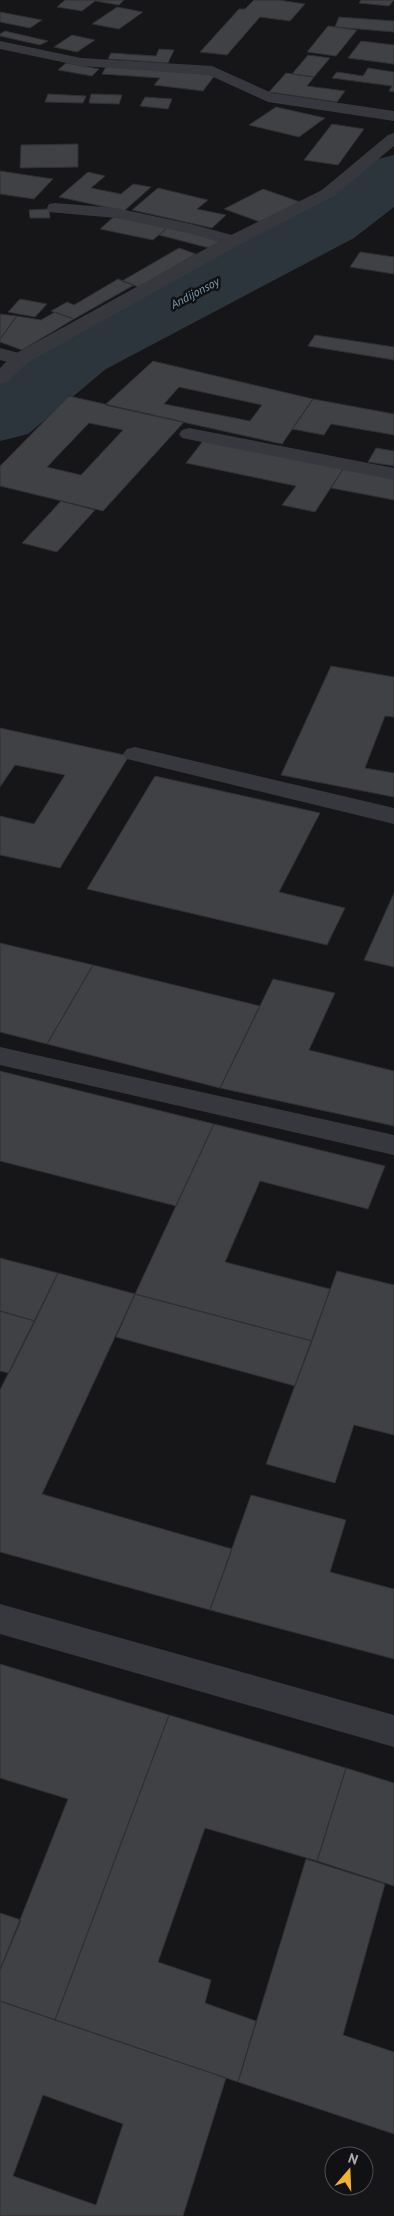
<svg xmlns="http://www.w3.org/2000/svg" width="394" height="2216" font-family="'PT Sans',sans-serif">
<rect width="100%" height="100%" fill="#161618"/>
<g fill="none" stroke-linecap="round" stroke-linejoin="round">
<path fill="#2c353c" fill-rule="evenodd" d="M394,155V207L354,238L106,369L28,434L0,441V378L52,337L304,208L370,161Z"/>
</g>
<path fill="#404145" stroke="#303034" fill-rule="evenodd" d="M65,0H124L119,5L95,1L82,11L57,7Z
M254,0H279L305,4L290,21L260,17L227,55L200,52L239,9H245Z
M361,0H394L389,6L359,3Z
M117,7L143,12L119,29L92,24Z
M0,12L42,20L30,28L0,22Z
M339,17L394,21V32L335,27Z
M328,26L357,30L336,56L307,52Z
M5,31L48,41L40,45L0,36V34Z
M72,35L95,40L77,52L54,47Z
M361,41L394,45V64L348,58Z
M159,49L174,50L168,63L108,59L111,53L156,56Z
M308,55L330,58L314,77L292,74Z
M66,63L99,69L92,76L58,70Z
M107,65L215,75L203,91L154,85L160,78L102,74Z
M368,68L394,72V92L389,91L392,86L332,78L337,72L363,76Z
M286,73L314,77L307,86L345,91L337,102L269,92Z
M48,94L86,96L83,103L45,102Z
M91,94L122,95L119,104L89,103Z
M145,97L172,99L168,109L140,106Z
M276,107L325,118L299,137L249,125Z
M332,124L364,129L338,165L304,160Z
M78,144V167L20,168L21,145Z
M0,171L53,179L34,199L0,194Z
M88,172L105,176L91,188L121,194L133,184L151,187L124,211L59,197Z
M158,188L208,200L197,209L226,215L212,228L132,210Z
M263,189L303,203L263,223L224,209Z
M49,209L50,218H30L29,210Z
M116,215L169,226L153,240L100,229Z
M169,226L225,241L213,249L159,235Z
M179,248L196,254L139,287L122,281Z
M360,252L394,257V274L350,267Z
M118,279L134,285L74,319L51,311L67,302L74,305Z
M20,299L47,304L35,317L8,312Z
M55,312L74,319L22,350L0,342V339L17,316L41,320Z
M0,314L17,316L0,339Z
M315,335L394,347V360L308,346Z
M153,361L313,399L282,444L105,405ZM179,387L262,405L250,421L164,404Z
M69,396L184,422L103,511L0,486V466ZM89,423L123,430L81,475L47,467Z
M313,399L394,414V435L331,424L324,435L292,429Z
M203,441L343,469L315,512L282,505L296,486L186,463Z
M376,448L394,451V466L368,462Z
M343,469L394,478V500L331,488Z
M61,501L95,510L57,552L22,543Z
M331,666L394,677V717L385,716L365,768L394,773V797L281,775Z
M0,728L129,756L60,868L0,855V816L34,824L65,775L15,765L0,787Z
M155,776L320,813L279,892L345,908L327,945L87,889Z
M394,893V967L364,960Z
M0,943L93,965L47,1044L0,1032Z
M93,965L260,1006L220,1088L47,1044Z
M273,979L335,993L309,1050L394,1071V1126L220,1088Z
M0,1071L214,1124L176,1206L0,1161Z
M214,1124L385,1166L368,1209L260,1181L225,1262L330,1289L312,1341L135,1294Z
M0,1258L58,1273L35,1321L0,1311Z
M337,1271L394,1285V1435L354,1425L335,1483L266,1464Z
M58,1273L135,1294L42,1494L232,1549L210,1610L0,1552V1390Z
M135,1294L312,1341L295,1386L116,1337Z
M0,1311L35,1321L9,1373L0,1371Z
M251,1495L346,1520L330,1572L394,1589V1659L210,1610Z
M0,1664L169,1715L55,2020L0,2001V1970L68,1799L0,1778Z
M169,1715L346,1768L317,1861L205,1828L158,1962L211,1980L205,2003L256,2021L238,2082L55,2020Z
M346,1768L394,1783V1886L317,1861Z
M306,1859L385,1884L343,2035L394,2052V2134L238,2082Z
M0,1913L21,1920L0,1970Z
M0,2001L226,2078L183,2216H0ZM43,2095L123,2124L96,2205L13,2176Z"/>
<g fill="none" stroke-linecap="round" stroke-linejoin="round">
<path fill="#37383d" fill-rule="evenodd" d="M55,203L116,208L191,224L239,237L242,241L239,245L233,246L188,233L116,218L49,212L47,208L49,204Z
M0,348L27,355L29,359L27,363L20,365L0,360Z
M189,428L394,468V480L182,438L179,434L182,430Z
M135,747L394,808V824L127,759L123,754L127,749Z
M0,1047L394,1135V1155L0,1065Z"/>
<path fill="#37383d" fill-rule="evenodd" d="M0,41L81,58L212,66L272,93L394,111V121L268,102L209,75L81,66L0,49Z
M394,133V146L334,196L239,245L27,363L7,382L0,384V368L13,355L227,237L322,190L388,135Z
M0,1604L394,1715V1747L0,1634Z"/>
</g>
<g text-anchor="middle" stroke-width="5" stroke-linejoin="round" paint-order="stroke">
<g font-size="12" font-style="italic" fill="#7f9bb3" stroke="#111113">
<text transform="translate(195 293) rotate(-28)" y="4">Andijonsoy</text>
</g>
</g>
<g transform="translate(349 2171) rotate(19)"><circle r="24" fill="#111113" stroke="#4d4f55"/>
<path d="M0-4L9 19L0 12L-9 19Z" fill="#f2b134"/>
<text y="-8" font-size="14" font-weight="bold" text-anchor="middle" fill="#a8adb8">N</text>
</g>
</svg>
